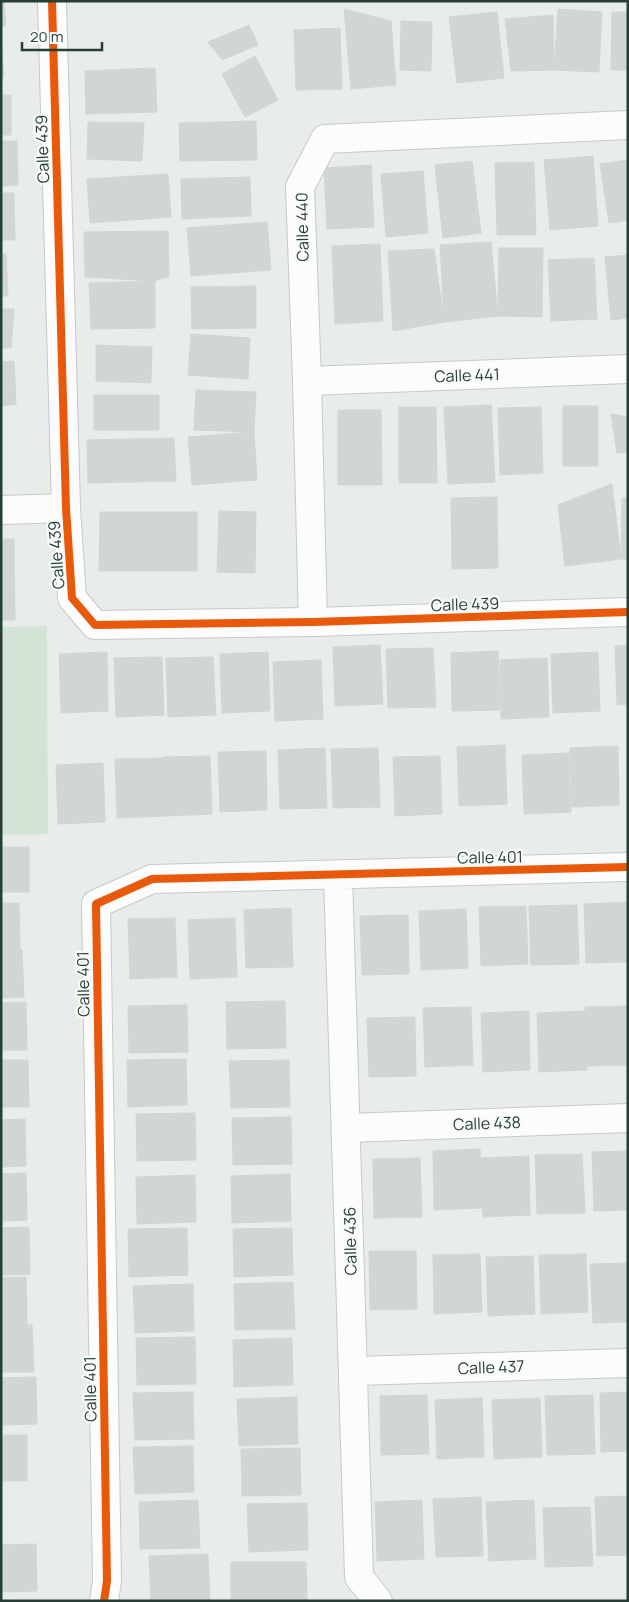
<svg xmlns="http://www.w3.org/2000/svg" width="629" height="1602" font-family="Manrope,sans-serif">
<rect width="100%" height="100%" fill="#e8edea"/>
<path fill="#d3e4d6" d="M47,626L48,834L1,835V627Z"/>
<path fill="#d1d6d3" stroke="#d1d5d3" d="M1,1H4L6,26H1Z
M344,9L391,21L396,85L351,89Z
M558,9L602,12L599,72L554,70Z
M497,12L504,78L457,83L449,17Z
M612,12H628V70H611Z
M553,15L554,70L511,71L505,19Z
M401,21L432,22L431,71L400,70Z
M249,25L258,45L222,60L208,42Z
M340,28L342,89L296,90L294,30Z
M1,40L4,76L1,77Z
M255,56L278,100L245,117L222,74Z
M155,68L157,112L86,114L85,71Z
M1,95H11V135H1Z
M256,121L257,160L180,161L179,123Z
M88,122L144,123L142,161L87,159Z
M1,141H17L18,185L1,186Z
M593,156L598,226L550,230L544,160Z
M628,160V220L609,223L600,164Z
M472,161L481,233L443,238L435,165Z
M534,162L536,235H497L495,163Z
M371,165L374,227L327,229L324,168Z
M423,171L428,233L386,237L381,174Z
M168,174L171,217L90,223L87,179Z
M250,177L251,216L182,219L181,179Z
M1,193H14L15,240H1Z
M267,222L271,270L191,276L187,228Z
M168,231L169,276L155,281L85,277L84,232Z
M491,242L498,316L444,322L440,245Z
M380,244L383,321L335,324L332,246Z
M499,248H543L542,317L498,316Z
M434,249L444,322L393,331L388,251Z
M1,254H6L8,296H1Z
M628,255V318L611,320L605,257Z
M594,258L597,319L551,321L548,260Z
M155,281V328L91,329L89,283Z
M256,286V328L192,329L191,287Z
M1,309H14L11,348H1Z
M191,334L250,338L248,379L188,375Z
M96,345L152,347L151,383L96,381Z
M14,361L16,404L1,406V362Z
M196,390L256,392L254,432L194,430Z
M94,395H159V430H94Z
M491,405L495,482L448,484L444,407Z
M563,406H598V466H563Z
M399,407H436L437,483H399Z
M541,407L543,473L500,475L498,408Z
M338,410H381L382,485H338Z
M611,414L628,417V452L617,453Z
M254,432L257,480L192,485L188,437Z
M174,438L176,481L88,483L87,440Z
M612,484L621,559L565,566L558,505Z
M497,497L498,568L452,569L451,498Z
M622,498H628V559H621Z
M219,511L256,512L255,573L217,572Z
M100,512H197V571H99Z
M1,539H14L15,620H1Z
M380,645L383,704L335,706L333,647Z
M628,645V704L617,705L615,646Z
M433,648L436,707L388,708L386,649Z
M498,651L500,710L452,711L451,653Z
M107,652L108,711L61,713L59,654Z
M268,652L270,711L222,713L220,654Z
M598,652L600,711L553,713L551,654Z
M162,657L164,715L116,717L114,658Z
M213,657L216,715L168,717L166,658Z
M547,658L549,717L501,719L500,660Z
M321,660L323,719L275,721L273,662Z
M505,745L507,804L459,806L457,747Z
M618,746L619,805L572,807L570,748Z
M325,748L327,808L280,809L278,750Z
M378,748L380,807L333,808L331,749Z
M266,751L267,810L220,812L218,752Z
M569,753L571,812L524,814L522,755Z
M210,756L212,814L165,816L163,757Z
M440,756L442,814L395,816L393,757Z
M163,758L165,816L117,818L115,759Z
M103,763L105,822L58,824L56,765Z
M1,847H29V892H1Z
M628,902V962L586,963L584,904Z
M1,903H19L20,950H1Z
M577,905L579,964L531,965L529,906Z
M526,906L528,964L481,966L479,907Z
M291,908L293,967L246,968L244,910Z
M466,909L468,968L421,970L419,911Z
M408,915L409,974L362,975L360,916Z
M175,918L177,977L130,979L128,919Z
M235,918L237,977L190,979L188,920Z
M1,950H22L24,997L1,998Z
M285,1001L286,1048L227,1049L226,1002Z
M26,1002L27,1050H1V1003Z
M187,1005L188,1052L129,1053L128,1006Z
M628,1006V1065L587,1066L585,1007Z
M471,1007L473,1065L425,1067L423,1008Z
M529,1011L530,1070L483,1072L481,1013Z
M585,1011L587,1070L539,1072L537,1013Z
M415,1017L416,1076L369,1077L367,1018Z
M186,1059L187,1105L128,1107L127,1060Z
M1,1060H28L29,1107H1Z
M289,1060L290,1107L231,1108L229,1061Z
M195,1113L196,1160L137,1161L136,1114Z
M291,1117L292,1164L233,1165L232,1118Z
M25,1119L26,1166L1,1167V1120Z
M480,1149L482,1208L434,1210L433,1151Z
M628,1151V1210L594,1211L592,1152Z
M582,1154L585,1213L537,1214L535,1155Z
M529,1156L530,1215L483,1217L481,1158Z
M420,1158L422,1217L374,1218L373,1159Z
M26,1173L27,1220L1,1221V1174Z
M290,1174L291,1221L232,1223L231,1176Z
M195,1175L196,1222L137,1224L136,1177Z
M29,1227L30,1274L1,1275V1228Z
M187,1228L188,1275L129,1277L128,1229Z
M292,1228L293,1275L234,1277L233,1229Z
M369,1251H416L417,1309L370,1310Z
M480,1254L482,1312L434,1314L433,1255Z
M586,1254L588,1312L541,1314L539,1255Z
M533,1256L535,1314L488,1316L486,1257Z
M628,1263V1322L593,1323L590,1264Z
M26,1277L27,1325H1V1278Z
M293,1282L295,1329L235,1330L234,1284Z
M193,1284L194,1331L135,1333L133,1286Z
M1,1325H32L34,1372H1Z
M195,1337L196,1384L137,1385L136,1338Z
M292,1338L293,1385L234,1387L233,1340Z
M36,1377L37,1424L1,1425V1378Z
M193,1392L194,1439L135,1440L133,1393Z
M628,1392V1451L601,1452L600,1393Z
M427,1395L429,1454L381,1455L380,1396Z
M593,1395L595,1454L547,1455L545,1396Z
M297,1397L298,1444L239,1446L237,1399Z
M482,1398L484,1457L437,1459L435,1400Z
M540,1398L542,1457L494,1459L492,1400Z
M1,1435H27V1481H1Z
M193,1446L194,1492L135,1494L133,1447Z
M300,1448L301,1495L242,1496L241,1449Z
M628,1496V1555L597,1556L595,1497Z
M481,1497L483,1556L436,1557L433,1499Z
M198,1500L200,1548L140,1549L139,1502Z
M422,1500L424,1559L377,1561L375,1502Z
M534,1500L536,1559L489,1561L486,1502Z
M307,1503L308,1550L249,1552L247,1504Z
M590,1507L593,1566L545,1567L543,1508Z
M36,1544L37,1591L1,1592V1545Z
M208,1554L210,1601H151L149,1556Z
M231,1562H306L307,1601H231Z"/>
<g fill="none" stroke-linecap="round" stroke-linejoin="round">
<defs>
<path id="street" d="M52,1L66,508L72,598L95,625L313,622L628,612
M307,381L628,369
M1,510L66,508
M313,622L307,381L300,187L325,139L628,125
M338,875L359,1577L378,1601
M347,1128L628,1118
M354,1371L628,1363
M104,1601L107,1581L96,904L152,879L628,867"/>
</defs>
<use href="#street" stroke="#c5cac7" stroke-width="30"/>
<use href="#street" stroke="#fcfcfc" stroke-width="28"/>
<defs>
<path id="cycleway" d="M52,1L66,508L72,598L95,625L313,622L628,612
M104,1601L107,1581L96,904L152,879L628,867"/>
</defs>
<use href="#cycleway" stroke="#f7faf8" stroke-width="11"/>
<use href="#cycleway" stroke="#e8590c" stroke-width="8"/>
</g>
<g text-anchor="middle" stroke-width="4.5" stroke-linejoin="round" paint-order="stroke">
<g font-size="16" fill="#273f35" stroke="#f7faf8">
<text transform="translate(42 149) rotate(-92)" y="6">Calle 439</text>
<text transform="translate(302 227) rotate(-91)" y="6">Calle 440</text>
<text transform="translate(467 375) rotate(-2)" y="6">Calle 441</text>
<text transform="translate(56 555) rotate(-94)" y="6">Calle 439</text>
<text transform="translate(465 604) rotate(-2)" y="6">Calle 439</text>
<text transform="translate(490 857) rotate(-1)" y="6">Calle 401</text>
<text transform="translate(83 984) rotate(-91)" y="6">Calle 401</text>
<text transform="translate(487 1123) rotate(-2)" y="6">Calle 438</text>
<text transform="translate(350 1241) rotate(-91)" y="6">Calle 436</text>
<text transform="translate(491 1367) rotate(-2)" y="6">Calle 437</text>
<text transform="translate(90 1389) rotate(-91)" y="6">Calle 401</text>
</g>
</g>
<rect width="629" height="1602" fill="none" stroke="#273f35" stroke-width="5"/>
<path d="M22 42v8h80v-8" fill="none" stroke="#273f35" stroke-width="2.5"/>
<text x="30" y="42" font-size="15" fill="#273f35" stroke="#f7faf8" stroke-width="4" paint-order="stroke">20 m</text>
</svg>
